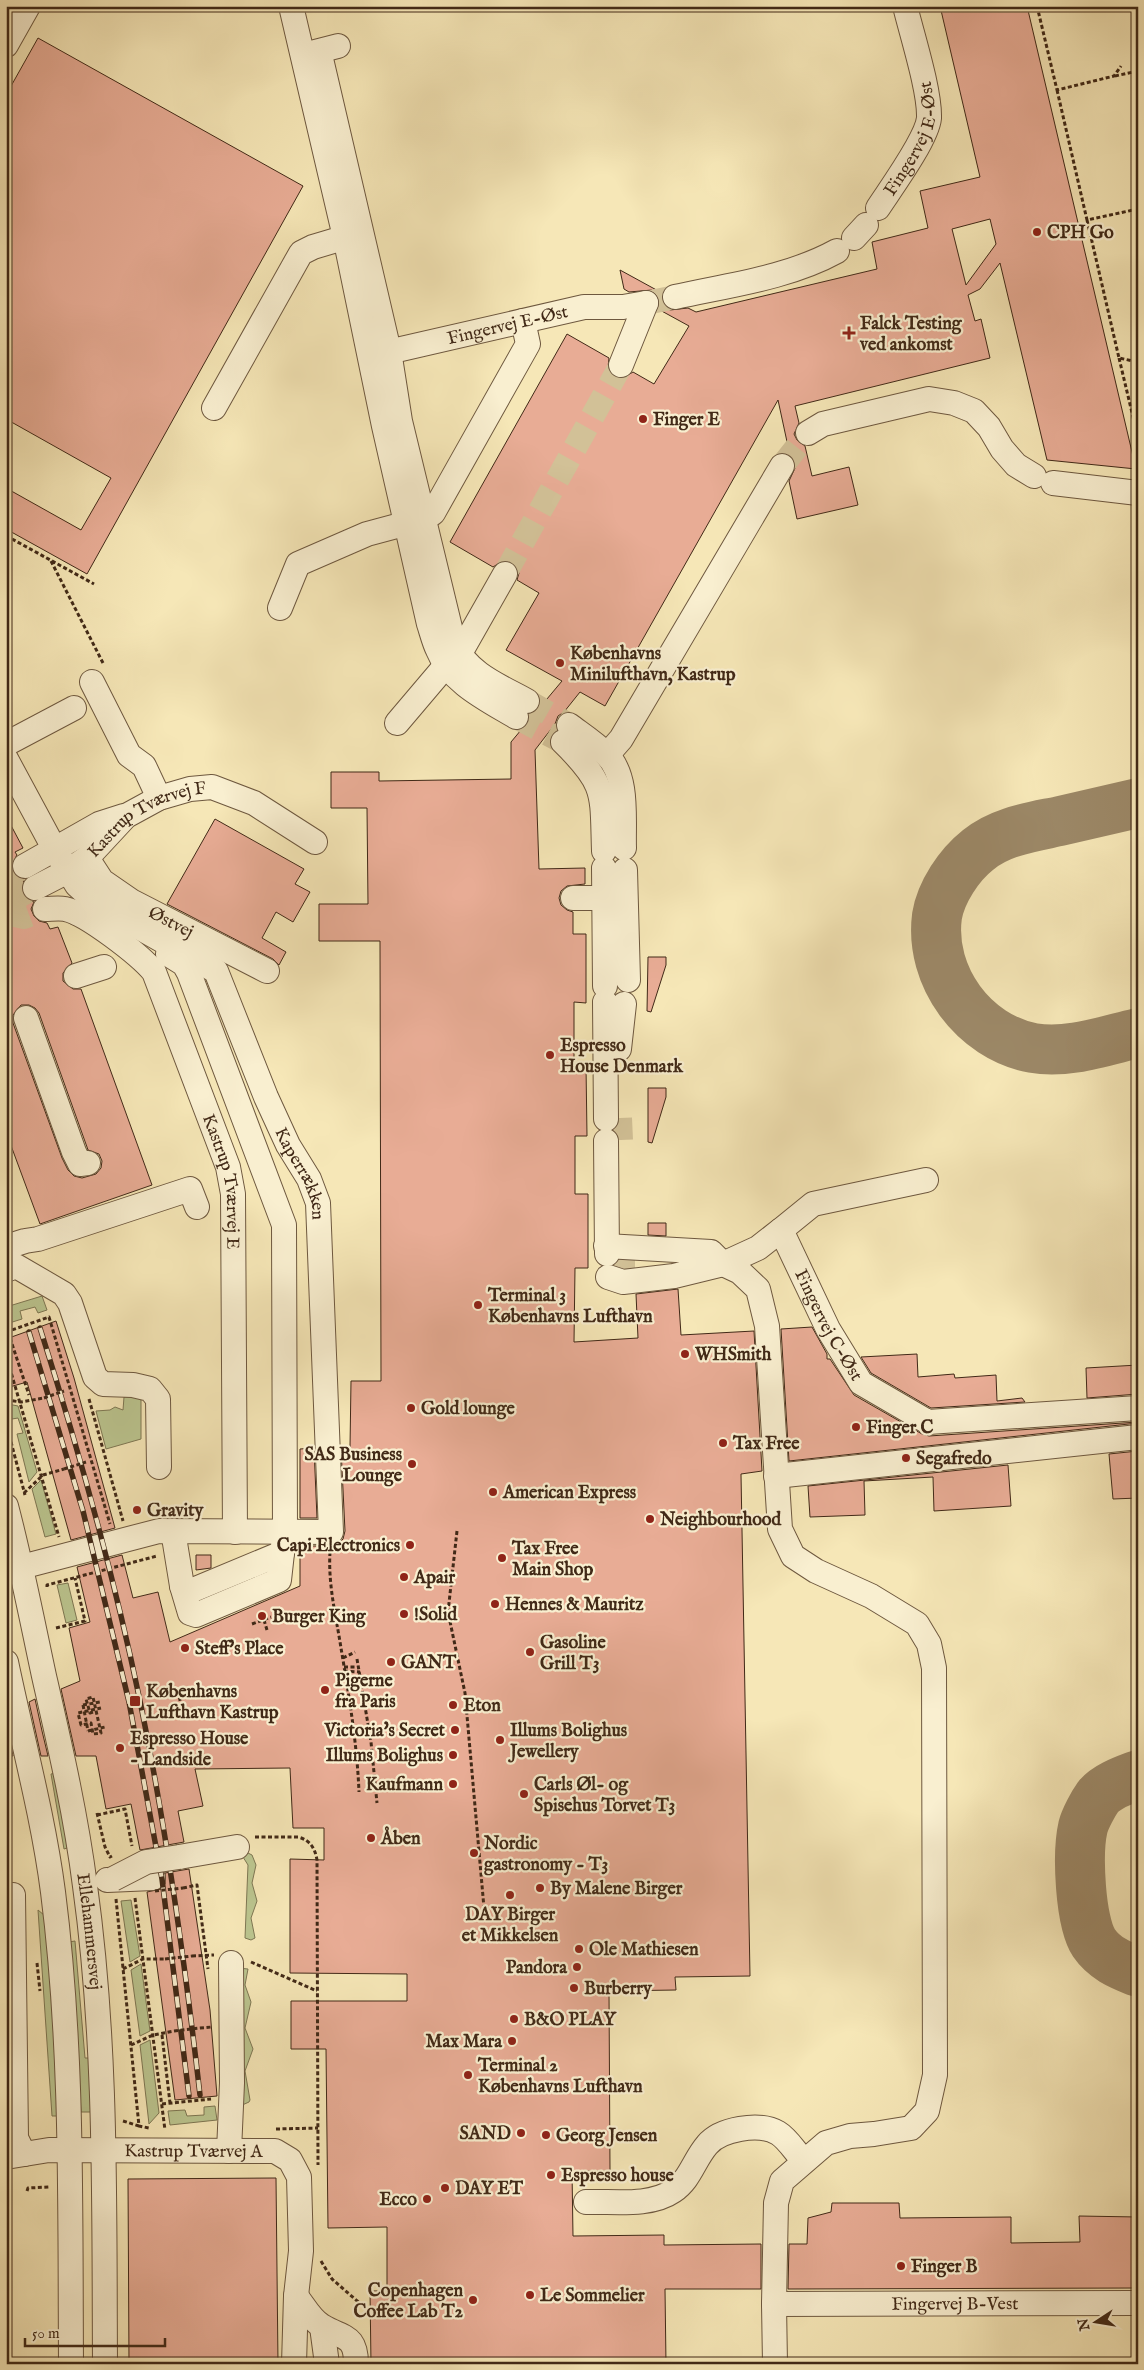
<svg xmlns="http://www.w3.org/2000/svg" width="1144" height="2370" font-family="'IM FELL English',serif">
<rect width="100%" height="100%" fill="#f6e7b7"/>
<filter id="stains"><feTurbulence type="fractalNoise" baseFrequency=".004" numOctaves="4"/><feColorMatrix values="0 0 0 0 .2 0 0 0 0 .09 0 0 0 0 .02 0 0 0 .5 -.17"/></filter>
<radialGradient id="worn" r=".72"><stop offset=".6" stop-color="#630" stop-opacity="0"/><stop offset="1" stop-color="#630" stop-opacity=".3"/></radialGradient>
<path fill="#bbc58f" stroke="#7e7753" d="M42,1296L47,1310L38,1313L35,1307L20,1311L22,1319L6,1324V1307Z
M124,1397H141V1439L106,1449L96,1411L110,1410L115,1407L123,1410Z
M8,1404L18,1406L37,1472L29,1482L17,1434L23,1433L18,1418L12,1419Z
M41,1480L56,1534L45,1537L32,1489Z
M68,1583L77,1620L66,1623L57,1585Z
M56,1773L70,1847L64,1849L51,1774Z
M248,1853L252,1855L256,1865L252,1883L257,1901L251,1918L255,1938L251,1940L245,1938L248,1865L243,1857L238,1854Z
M131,1900L140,1956L130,1962L121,1901Z
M38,1910L44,1915L47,1923L60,2116H52Z
M75,1941L85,2058H91L94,2112H81L75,2002L69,1942Z
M141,1964L150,2031L140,2036L131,1970Z
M238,1968L248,1969L245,1985L251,2002L245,2028L253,2049L245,2071L250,2100L249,2102L240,2106Z
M150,2040L159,2113L149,2124L140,2045Z
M215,2106L217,2120L170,2125L168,2111L185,2110L187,2116L204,2115V2107Z"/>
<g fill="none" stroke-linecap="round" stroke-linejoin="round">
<path stroke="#9c8867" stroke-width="50" d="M1138,803C1112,809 1086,815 1060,821C1032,827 1001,831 978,850C959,865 941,892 937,916C929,977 974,1037 1033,1048C1068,1054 1104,1041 1138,1033
M1138,1775C1125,1780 1107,1786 1098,1797C1093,1804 1085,1819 1083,1827C1077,1853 1080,1922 1094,1943C1105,1959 1121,1965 1138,1972"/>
</g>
<path fill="#e8ac95" stroke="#412917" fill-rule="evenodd" d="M940,6H1027L1136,469L1047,460L1000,263L980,289L968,295L975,321L981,319L990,358L795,406L799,423L794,434L797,440L805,446L812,476L849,467L858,505L797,519L789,481L796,466L794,459L784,453L789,451L778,400L605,706L580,692L564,712L558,716L555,724L535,750L539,869L585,868V884L567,886L561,891L559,898L561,905L567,910L573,912V934H586V1003L574,1002V1066H586L587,1136H575V1194H588V1268H575L574,1342L638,1338L636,1294L678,1289L681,1335L754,1331L762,1471L741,1474L750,1976L675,1977L676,1990L609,1991L610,2171H572L573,2236L664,2235V2245L761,2244V2289H665L666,2364H371L370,2291H387V2227L328,2228L326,2049H291V2001H407V1974L290,1973V1859L324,1860V1828H293L290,1768L195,1769L203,1806L178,1811L184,1842L140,1850L131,1804L106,1809L96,1756H76L61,1689L80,1681L69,1628L90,1622L77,1567L122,1555L133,1598L158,1592L170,1642L300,1586V1546H331L338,1544L343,1539L345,1531L341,1448L350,1447L351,1381H381L380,941H319V904H368L367,808H331V772H379V781L511,779V742L562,681L506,650L539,593L517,580L519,573L512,562L504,560L493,567L450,542L567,334L609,358L608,367L615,378H623L633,372L654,384L689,326L658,309L659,300L652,290L629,292L624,289L620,270L662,293L664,306L670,310L688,308L696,312L877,269L872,242L928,228L920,191L980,177ZM990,219L996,244L966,285L952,229Z
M38,38L303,186L87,574L6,529V488L81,530L111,478L6,419V95Z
M6,816L23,848L15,852L17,855L11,865L13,872L18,878L24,880L21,887L23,894L27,899L34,902L31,909L34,916L39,921L47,923L50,929L58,927L72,963L63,973V981L73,989H81L152,1185L40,1224L6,1132ZM21,1005H29L35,1008L39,1013L87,1147L88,1150L99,1154L102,1161L101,1168L96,1174L82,1178L74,1176L68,1170L62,1158L13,1023V1015Z
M215,819L304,869L295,884L310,892L293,922L276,912L262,938L286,952L279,965L273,959L167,904Z
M648,957H666V965L651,1012L647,1011Z
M648,1088H666V1097L652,1143L648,1142Z
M648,1223H666V1236L648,1235Z
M56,1321L74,1378L115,1528L71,1540L27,1382L6,1388V1339Z
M812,1327L827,1354V1359H830L854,1395L922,1434L929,1436L1138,1422V1423L789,1461L781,1329Z
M917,1354L918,1377L954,1374L955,1378L996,1375L997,1401L1022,1398L1025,1402L931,1408L871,1373L861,1357Z
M1138,1365V1394L1087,1398L1086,1368Z
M314,1448L317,1518H300V1449Z
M1138,1451V1498L1113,1499L1109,1454Z
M1008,1465L1011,1506L934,1511L933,1477L864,1481L865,1515L810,1517L808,1486Z
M196,1555H211V1568L196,1570Z
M35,1699L42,1731L48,1756H41L29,1702Z
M6,1727L12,1751L13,1756H6Z
M189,1869L210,2010L217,2096L175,2100L147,1892L161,1889L165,1884V1873Z
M276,2178L278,2364H129L128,2179Z
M832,2203H899L900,2218L1011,2217V2243L1080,2242L1079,2216L1138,2217V2288L788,2289L789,2244H807L808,2218L831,2212Z"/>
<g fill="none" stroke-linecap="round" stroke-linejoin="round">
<path stroke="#d2c197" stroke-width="24" stroke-dasharray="24 12" stroke-linecap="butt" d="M646,303L675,297
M782,466L808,433
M505,574L621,365
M527,701L569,725
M516,717L563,742
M6,877L25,866
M6,902L35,888
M6,913L24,917L45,909
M620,1118L621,1140
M623,1253V1282"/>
<defs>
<g id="minor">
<path d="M291,6L345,237L384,426L429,624C432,633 434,642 438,650C451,683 488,700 516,717"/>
<path d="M6,45L28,6"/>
<path d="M303,55L338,46"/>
<path d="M321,59L389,351L400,421L454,644C468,674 500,686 527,701"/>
<path id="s1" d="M878,208C891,188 927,139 929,118C930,91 912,35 905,6"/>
<path d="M854,238L866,225"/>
<path d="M675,297C729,285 788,278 837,251"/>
<path id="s2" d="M375,355L584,307H623L646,303"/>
<path d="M621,365L646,303"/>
<path d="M214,408L301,253L313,247L360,233"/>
<path d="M808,433L823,424L929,399L954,403L974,411L989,427L1002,449L1016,465L1034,476"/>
<path d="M1053,483L1138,493"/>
<path d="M280,608L298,564L367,534L423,519L433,513L528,344L523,321"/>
<path d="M92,682L129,755L144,766L159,798"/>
<path d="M397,723L447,664L459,655L505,574"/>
<path d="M569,725C581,734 595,743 606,754C629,776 623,819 624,848"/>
<path d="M563,742C607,785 602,793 604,851"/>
<path d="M6,744L74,708"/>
<path d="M607,755L621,739L782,466"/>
<path id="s3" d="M6,759L55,850L77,885L98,904L216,971L266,1097L288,1145L309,1179L318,1203L331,1532L159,1531L6,1571"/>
<path id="s4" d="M87,858L102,881L131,901L267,971"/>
<path d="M25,866L99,824L124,816"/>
<path d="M604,868L605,986"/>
<path d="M625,870L628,980"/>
<path id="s5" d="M35,888L68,871L87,858L126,816L159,798L190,789L212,787L254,803L315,842"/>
<path d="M573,898H619"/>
<path id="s6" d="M45,909C51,909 59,908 65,909C86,913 140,955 154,972L228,1167L233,1194L235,1532"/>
<path d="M77,913L120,930"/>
<path d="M168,954L184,964L189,973L284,1225L285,1532L282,1553L193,1590L182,1586L173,1531"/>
<path d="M76,976L104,967"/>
<path d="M605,1002L606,1119"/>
<path d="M26,1018L74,1152L80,1164L88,1163"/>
<path d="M619,1049L624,1004"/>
<path d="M606,1141L607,1254"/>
<path d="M781,1230L813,1204L926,1180"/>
<path d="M606,1246L711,1252L723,1264L674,1276L623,1282L608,1277"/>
<path d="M6,1247L25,1241L38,1239L190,1189L197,1207"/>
<path d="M723,1264L740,1272L758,1289L767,1326L780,1529L793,1556L816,1571L871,1596L917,1624L929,1644L934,1668L935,2075L927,2111L911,2128L874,2134L850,2136L826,2143L782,2181L776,2203L774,2304L775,2364"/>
<path id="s7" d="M723,1264L758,1248L781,1230L828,1329L861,1383L928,1422L1138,1408"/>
<path d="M6,1270L16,1266L64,1294L70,1303L95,1377L103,1384L133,1385L150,1389L158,1399L159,1467"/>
<path d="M776,1476L1138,1437"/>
<path id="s8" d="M6,1506C21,1563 32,1620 44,1676C60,1746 76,1815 85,1886C107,2044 104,2204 105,2364"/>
<path d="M182,1586L190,1613L196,1615L279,1580L282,1553"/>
<path d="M6,1662C22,1739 43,1815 53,1892C73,2048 70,2207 71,2364"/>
<path d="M179,1857L237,1847"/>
<path d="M107,1880L153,1878"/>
<path d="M13,1895L16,2138L24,2154"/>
<path d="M229,2151L232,2083L231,1963"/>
<path id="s9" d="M6,2157L49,2150L275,2151L290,2160L299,2177L301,2251L296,2296L294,2364"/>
<path d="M586,2202C613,2201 650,2207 673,2191C690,2180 694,2160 707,2145C720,2129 759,2122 778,2133C788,2139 796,2153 804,2161"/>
<path d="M296,2296C304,2306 311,2320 322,2326C343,2339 356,2334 356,2364"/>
<path id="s10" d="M774,2304L1138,2303"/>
<path d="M322,2327L327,2364"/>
</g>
</defs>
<use href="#minor" stroke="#6e583f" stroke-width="26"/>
<path stroke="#412917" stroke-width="3" stroke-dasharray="4 2.5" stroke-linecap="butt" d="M1037,6L1057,90L1114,76L1121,66
M1115,76L1138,71
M1057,90L1087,220L1138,209
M1087,220L1119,358L1138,362
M1119,358L1138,438
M12,539L94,584
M51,561L104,665
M6,1332L49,1317L110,1524
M8,1332L29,1395
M6,1355L59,1537
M89,1399L123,1521
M6,1400L21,1402L44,1398
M6,1423L25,1495
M24,1493L43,1475L64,1469
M457,1531L448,1612L465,1693L484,1908
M330,1552C328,1585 336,1616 341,1648C349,1696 357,1743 359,1792
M47,1587V1585L157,1556
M264,1620L267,1630
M252,1624L271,1617
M56,1628L85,1621L75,1578
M343,1658L355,1652
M357,1659L371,1742L377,1803
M344,1667H359
M344,1671L360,1672
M165,1694L178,1691L181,1705L171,1707
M83,1705L100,1702
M93,1712L90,1713L86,1699L93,1697L101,1733L93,1734L91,1723L81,1725L78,1713L101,1708
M88,1731L105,1727
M97,1813L105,1847L110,1857L112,1856
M97,1815L125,1809L132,1846
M255,1837H298C310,1840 315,1848 317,1860L318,2165
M183,1888L197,1885L208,1969
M135,1898L165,2130
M116,1899L139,2126L149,2128
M192,1956L214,1955
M251,1962L317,1991
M37,1963L40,1991
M123,1969L143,1959H165
M200,2028L212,2027
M162,2035L170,2103
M131,2045L153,2035L174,2031
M162,2104L211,2099
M123,2121L139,2126
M276,2129L318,2128
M27,2191L28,2188L49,2187
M321,2261L332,2279L371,2313"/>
<use href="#minor" stroke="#f9efd0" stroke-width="24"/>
<defs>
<path id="rail" d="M40,1328C79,1451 114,1575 140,1701C167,1832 185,1963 200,2095
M29,1332L83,1511L129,1702L162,1879L189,2096"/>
</defs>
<use href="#rail" stroke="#412917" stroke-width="5.5"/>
<use href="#rail" stroke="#f9efd0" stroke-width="4" stroke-dasharray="11" stroke-linecap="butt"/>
<defs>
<path id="minor-bridge" d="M113,1879L146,1862L179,1857"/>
</defs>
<use href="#minor-bridge" stroke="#6e583f" stroke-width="26" stroke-linecap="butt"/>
<path stroke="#412917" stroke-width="3" stroke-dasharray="4 2.5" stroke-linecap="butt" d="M44,1398L64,1391
M64,1469L86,1462
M83,1705L88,1731
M155,1891L183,1888
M165,1959L192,1956
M174,2031L200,2028"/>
<use href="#minor-bridge" stroke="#f9efd0" stroke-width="24"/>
</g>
<g fill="#8f2418" stroke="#f9efd0" stroke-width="2">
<circle cx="1037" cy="232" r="5"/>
<path d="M846.5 325.5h5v5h5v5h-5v5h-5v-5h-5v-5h5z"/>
<circle cx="643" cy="419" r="5"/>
<circle cx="560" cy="663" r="5"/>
<circle cx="550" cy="1055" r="5"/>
<circle cx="478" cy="1305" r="5"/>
<circle cx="685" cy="1354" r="5"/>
<circle cx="411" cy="1408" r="5"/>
<circle cx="856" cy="1427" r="5"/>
<circle cx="723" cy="1443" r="5"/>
<circle cx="906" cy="1458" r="5"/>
<circle cx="412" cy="1464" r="5"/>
<circle cx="493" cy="1492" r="5"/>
<circle cx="137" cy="1510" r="5"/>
<circle cx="650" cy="1519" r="5"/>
<circle cx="410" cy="1545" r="5"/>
<circle cx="502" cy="1558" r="5"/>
<circle cx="404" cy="1577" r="5"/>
<circle cx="495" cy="1604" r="5"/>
<circle cx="404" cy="1614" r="5"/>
<circle cx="262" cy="1616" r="5"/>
<circle cx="185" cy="1648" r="5"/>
<circle cx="530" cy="1652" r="5"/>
<circle cx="391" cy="1662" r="5"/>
<circle cx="325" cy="1690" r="5"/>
<rect x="129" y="1695" width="12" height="12" rx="2.5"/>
<circle cx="453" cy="1705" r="5"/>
<circle cx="455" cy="1730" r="5"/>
<circle cx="500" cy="1740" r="5"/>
<circle cx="120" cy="1748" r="5"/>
<circle cx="453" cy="1755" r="5"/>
<circle cx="453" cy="1784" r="5"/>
<circle cx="524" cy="1794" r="5"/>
<circle cx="371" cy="1838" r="5"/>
<circle cx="474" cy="1853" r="5"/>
<circle cx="540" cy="1888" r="5"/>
<circle cx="510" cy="1895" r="5"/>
<circle cx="579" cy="1949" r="5"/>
<circle cx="577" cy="1967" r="5"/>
<circle cx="574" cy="1988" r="5"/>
<circle cx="514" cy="2019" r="5"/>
<circle cx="512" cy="2041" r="5"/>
<circle cx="468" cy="2075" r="5"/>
<circle cx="521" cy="2133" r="5"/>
<circle cx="546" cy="2135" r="5"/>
<circle cx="551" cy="2175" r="5"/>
<circle cx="445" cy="2188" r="5"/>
<circle cx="427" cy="2199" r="5"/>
<circle cx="901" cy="2266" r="5"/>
<circle cx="530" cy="2295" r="5"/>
<circle cx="473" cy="2300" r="5"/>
</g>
<g text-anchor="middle" stroke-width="4.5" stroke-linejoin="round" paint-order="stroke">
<g font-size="18" fill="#412917" stroke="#f9efd0">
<text dy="6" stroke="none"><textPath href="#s1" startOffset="79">Fingervej E-Øst</textPath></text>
<text dy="6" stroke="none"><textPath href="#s2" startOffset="136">Fingervej E-Øst</textPath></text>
<text dy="6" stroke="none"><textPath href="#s5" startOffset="134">Kastrup Tværvej F</textPath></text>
<text dy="6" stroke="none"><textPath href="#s4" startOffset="108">Østvej</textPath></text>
<text dy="6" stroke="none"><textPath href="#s3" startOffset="529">Kaperrækken</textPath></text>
<text dy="6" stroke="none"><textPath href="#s6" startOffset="352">Kastrup Tværvej E</textPath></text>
<text dy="6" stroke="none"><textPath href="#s7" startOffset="174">Fingervej C-Øst</textPath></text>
<text dy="6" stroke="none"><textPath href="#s8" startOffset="434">Ellehammersvej</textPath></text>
<text dy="6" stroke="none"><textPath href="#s9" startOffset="188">Kastrup Tværvej A</textPath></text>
<text dy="6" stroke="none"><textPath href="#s10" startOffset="181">Fingervej B-Vest</textPath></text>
</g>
<g font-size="18" font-weight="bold" fill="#412917" stroke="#f9efd0" text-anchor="start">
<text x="1047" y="238">CPH Go</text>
<text x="860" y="329">Falck Testing<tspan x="860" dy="21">ved ankomst</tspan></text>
<text x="653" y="425">Finger E</text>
<text x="570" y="659">Københavns<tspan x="570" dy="21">Minilufthavn, Kastrup</tspan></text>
<text x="560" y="1051">Espresso<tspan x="560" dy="21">House Denmark</tspan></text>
<text x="488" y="1301">Terminal 3<tspan x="488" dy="21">Københavns Lufthavn</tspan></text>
<text x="695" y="1360">WHSmith</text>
<text x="421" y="1414">Gold lounge</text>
<text x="866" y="1433">Finger C</text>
<text x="733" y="1449">Tax Free</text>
<text x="402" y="1460" text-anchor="end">SAS Business<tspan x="402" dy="21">Lounge</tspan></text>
<text x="916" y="1464">Segafredo</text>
<text x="503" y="1498">American Express</text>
<text x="147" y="1516">Gravity</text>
<text x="660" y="1525">Neighbourhood</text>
<text x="400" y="1551" text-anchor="end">Capi Electronics</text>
<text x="512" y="1554">Tax Free<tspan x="512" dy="21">Main Shop</tspan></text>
<text x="414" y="1583">Apair</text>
<text x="505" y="1610">Hennes &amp; Mauritz</text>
<text x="414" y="1620">!Solid</text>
<text x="272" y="1622">Burger King</text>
<text x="540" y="1648">Gasoline<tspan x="540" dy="21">Grill T3</tspan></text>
<text x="195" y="1654">Steff's Place</text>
<text x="401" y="1668">GANT</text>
<text x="335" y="1686">Pigerne<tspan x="335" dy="21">fra Paris</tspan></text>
<text x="146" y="1697">Københavns<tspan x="146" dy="21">Lufthavn Kastrup</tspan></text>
<text x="463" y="1711">Eton</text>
<text x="445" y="1736" text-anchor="end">Victoria's Secret</text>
<text x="510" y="1736">Illums Bolighus<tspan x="510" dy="21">Jewellery</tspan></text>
<text x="130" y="1744">Espresso House<tspan x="130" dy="21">- Landside</tspan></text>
<text x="443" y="1761" text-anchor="end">Illums Bolighus</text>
<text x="443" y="1790" text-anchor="end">Kaufmann</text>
<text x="534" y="1790">Carls Øl- og<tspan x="534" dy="21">Spisehus Torvet T3</tspan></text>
<text x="381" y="1844">Åben</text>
<text x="484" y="1849">Nordic<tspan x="484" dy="21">gastronomy - T3</tspan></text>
<text x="550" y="1894">By Malene Birger</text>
<text x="510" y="1920" text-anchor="middle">DAY Birger<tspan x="510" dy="21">et Mikkelsen</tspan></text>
<text x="589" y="1955">Ole Mathiesen</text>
<text x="567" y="1973" text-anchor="end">Pandora</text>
<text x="584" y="1994">Burberry</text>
<text x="524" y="2025">B&amp;O PLAY</text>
<text x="502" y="2047" text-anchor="end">Max Mara</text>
<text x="478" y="2071">Terminal 2<tspan x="478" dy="21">Københavns Lufthavn</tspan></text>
<text x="511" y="2139" text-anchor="end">SAND</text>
<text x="556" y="2141">Georg Jensen</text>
<text x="561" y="2181">Espresso house</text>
<text x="455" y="2194">DAY ET</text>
<text x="417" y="2205" text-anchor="end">Ecco</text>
<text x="911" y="2272">Finger B</text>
<text x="463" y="2296" text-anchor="end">Copenhagen<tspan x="463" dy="21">Coffee Lab T2</tspan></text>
<text x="540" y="2301">Le Sommelier</text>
</g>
</g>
<rect width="1144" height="2370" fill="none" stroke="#f6e7b7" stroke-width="25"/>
<rect x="8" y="8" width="1129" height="2355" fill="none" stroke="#412917" stroke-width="2.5"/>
<rect x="12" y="12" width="1119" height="2345" fill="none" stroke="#412917"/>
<g transform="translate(1096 2322) rotate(258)" stroke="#f9efd0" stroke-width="4" paint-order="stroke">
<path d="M0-4L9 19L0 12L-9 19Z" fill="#412917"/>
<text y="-8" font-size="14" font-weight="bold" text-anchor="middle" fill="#412917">N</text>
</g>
<path d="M25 2338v8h140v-8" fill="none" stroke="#412917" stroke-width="2.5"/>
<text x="32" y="2338" font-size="15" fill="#412917" stroke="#f9efd0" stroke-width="4" paint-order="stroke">50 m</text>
<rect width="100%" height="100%" filter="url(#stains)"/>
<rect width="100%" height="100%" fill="url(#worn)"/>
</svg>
